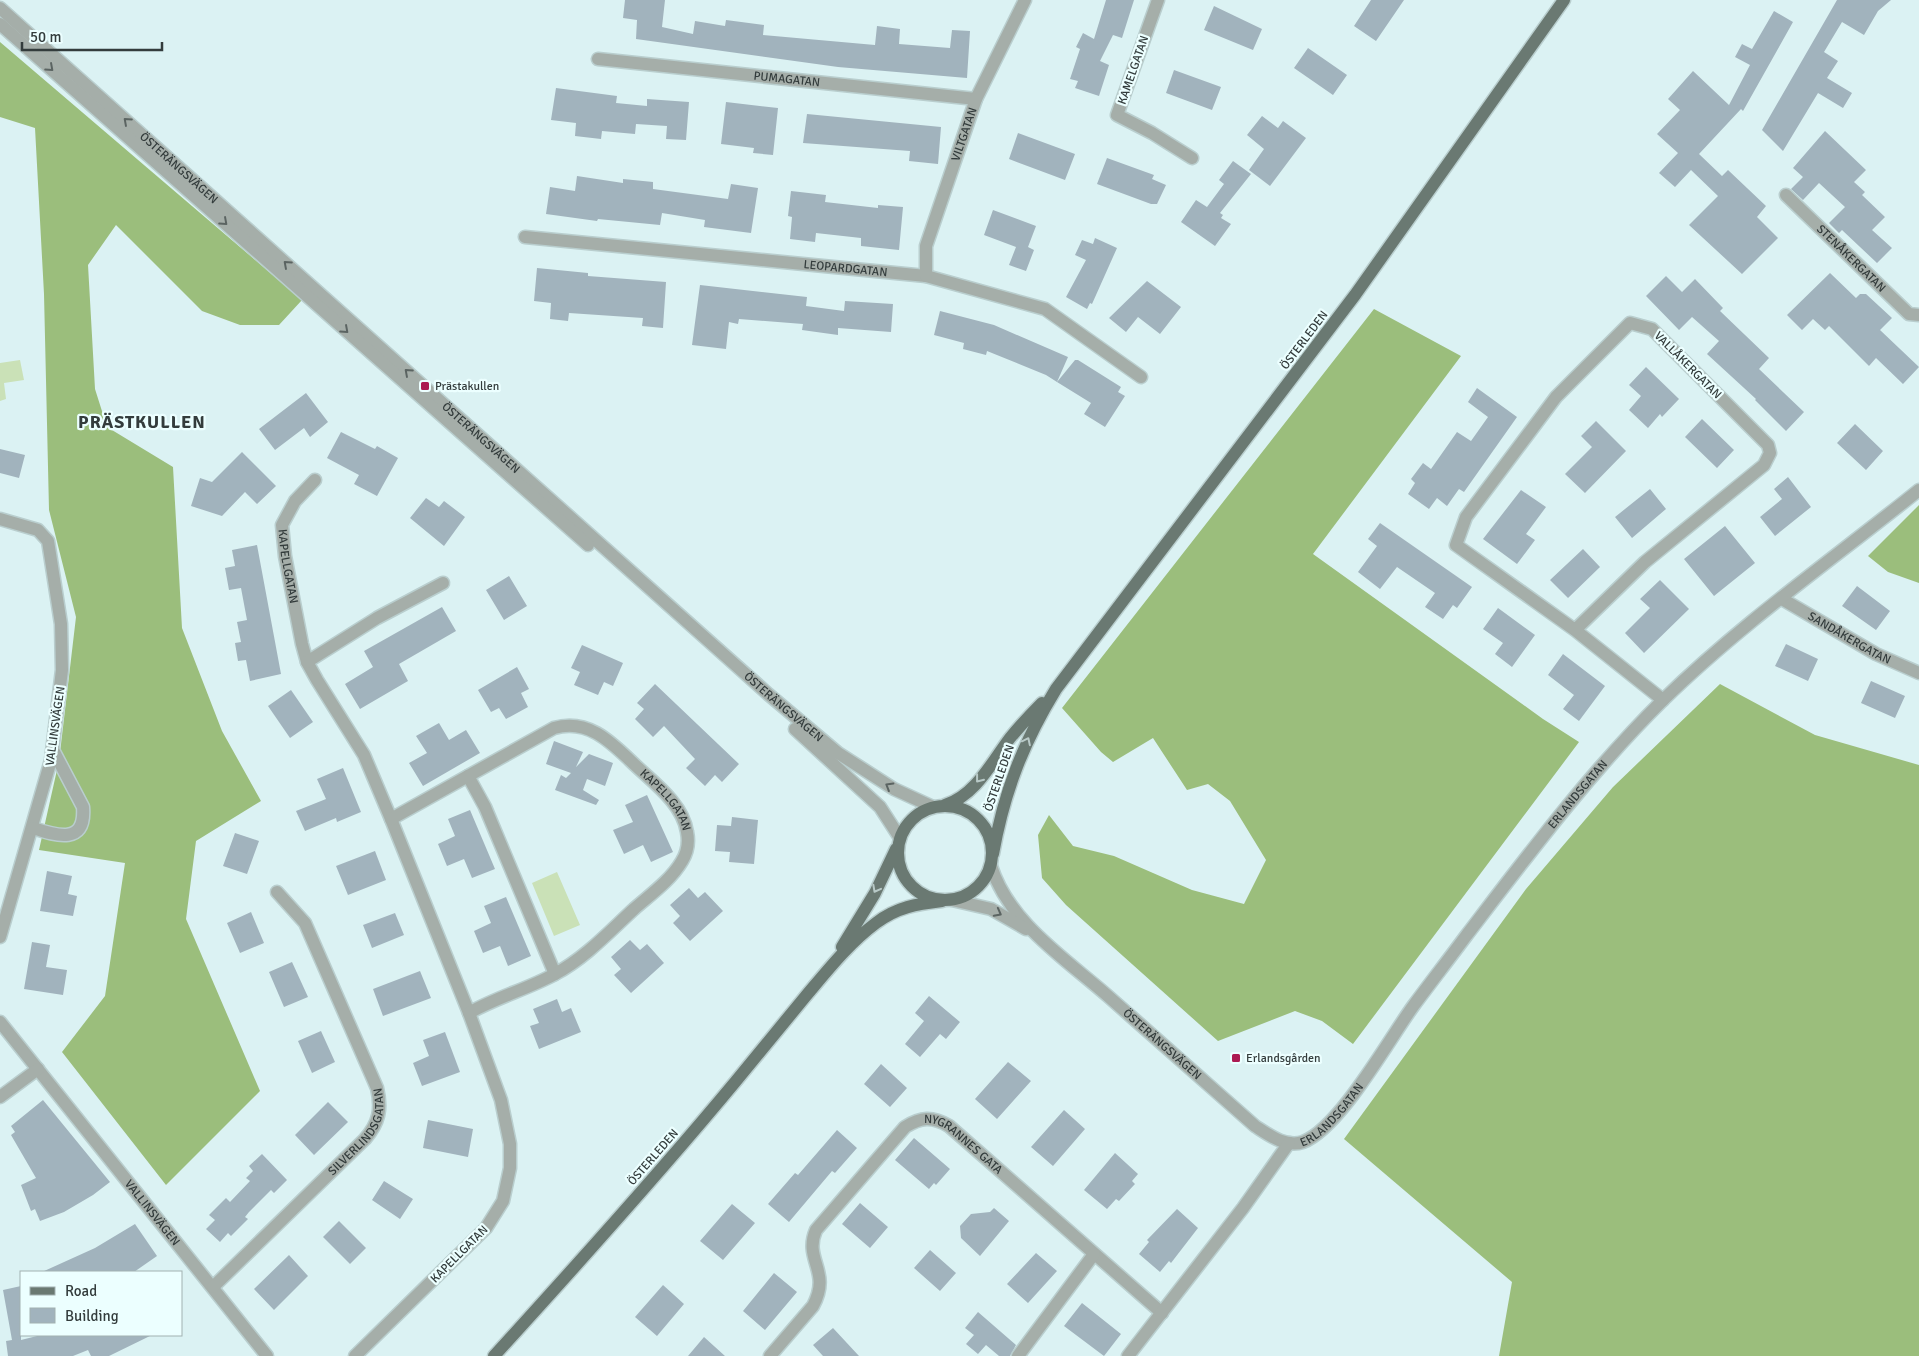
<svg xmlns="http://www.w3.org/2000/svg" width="1919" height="1356" font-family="Signika,sans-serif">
<rect width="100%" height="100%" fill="#dbf2f3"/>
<path fill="#cae1b7" d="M20,360L24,380L4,383L6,399L0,401V363Z
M557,872L580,925L554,936L532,883Z"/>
<path fill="#9bbe7c" d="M0,42L302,300L279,325H240L202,311L116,225L88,265L95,389L107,427L173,467L182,628L222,731L261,801L196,841L186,919L260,1091L166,1185L62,1052L105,996L125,863L39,850L59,761L76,617L49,510L44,294L35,128L0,117Z
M1374,309L1461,356L1313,554L1543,719L1579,742L1353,1044L1322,1021L1295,1011L1218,1041L1066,905L1042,878L1038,835L1049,815L1073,846L1114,856L1192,890L1244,904L1266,860L1230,801L1208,784L1187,790L1153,738L1113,762L1101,752L1062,708Z
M1919,505V583L1888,572L1868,556Z
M1720,684L1815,735L1919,765V1356H1499L1512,1282L1344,1139L1526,889L1613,787Z"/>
<path fill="#a1b3bd" d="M625,0H665L662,27L693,34L695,21L725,26L726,20L764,25L763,35L875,45L877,26L900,29L899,44L950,48L952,30L970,31L967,78L838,67L636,39L637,20L623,18Z
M1106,0H1134L1122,38L1113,35L1100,61L1109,65L1099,96L1075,88L1078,81L1070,79L1080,49L1076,47L1083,33L1094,39Z
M1371,0H1404L1376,41L1354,26Z
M1837,0H1891L1878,11L1864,35L1842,22L1824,52L1838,61L1827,78L1852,93L1843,108L1818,93L1783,151L1762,130Z
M1214,6L1262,29L1253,50L1204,30Z
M1774,11L1793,22L1743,111L1741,109L1699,154L1722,176L1728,170L1766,206L1757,217L1778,238L1742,274L1689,225L1718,196L1691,170L1675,187L1659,173L1678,153L1657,134L1680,110L1668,99L1693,71L1729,105L1750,65L1735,57L1742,44L1752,49Z
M1308,48L1347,75L1333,95L1294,68Z
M1174,70L1221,87L1212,110L1166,93Z
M556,88L617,96L616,103L647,106V99L689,102L686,140L666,139L667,126L636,124L635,134L602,131L601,139L575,136L576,123L551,120Z
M726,102L778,108L773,155L753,153L754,148L721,144Z
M807,114L941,127L938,164L909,161L910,151L803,143Z
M1262,116L1278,128L1283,121L1306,138L1270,186L1249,170L1264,149L1247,135Z
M1825,131L1866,170L1854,182L1865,192L1862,195L1885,217L1872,230L1892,248L1877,263L1842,230L1839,233L1829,223L1845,207L1819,183L1803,200L1791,189L1803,177L1793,168Z
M1018,133L1075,154L1065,180L1009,159Z
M1107,158L1154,175L1152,179L1166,185L1157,204H1151L1097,184Z
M1233,161L1251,174L1220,213L1223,215L1221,218L1231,224L1215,246L1181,222L1196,200L1207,207L1224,184L1219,180Z
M577,176L623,183V179L653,182V189L728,199L731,184L758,188L751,233L704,227L705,220L662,213L660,225L598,219L597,221L546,214L550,187L575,191Z
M791,191L826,195L825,202L878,208V205L903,207L899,250L861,246V238L816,233L815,242L790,239L792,217L788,216Z
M993,210L1036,226L1028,247L1034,250L1026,271L1009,265L1016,247L984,235Z
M1095,238L1117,248L1092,304L1090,303L1087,309L1066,297L1086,260L1075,255L1082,240L1093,244Z
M537,268L588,273V276L666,282L663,328L642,326L643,318L569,313L568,321L550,319L551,303L534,301Z
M1830,273L1856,298L1860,294H1866L1892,318L1880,330L1919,367L1903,384L1876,358L1869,366L1829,326L1825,330L1813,319L1802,330L1787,315Z
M1666,276L1682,292L1695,279L1723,308L1720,311L1769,358L1759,369L1804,412L1786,431L1755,400L1756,399L1707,354L1719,341L1692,317L1679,330L1646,296Z
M1147,281L1181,307L1160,334L1138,317L1126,332L1109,318Z
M700,285L807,297L806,306L844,311L845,301L893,304L891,332L838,328V335L802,330L803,324L739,319L738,324L729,322L726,349L692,345Z
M940,311L994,325L1068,357L1057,382L1046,375L987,351L986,355L963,349L964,343L934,335Z
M1075,360H1078L1121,387L1118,392L1125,396L1105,427L1084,414L1091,403L1057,382Z
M1646,367L1679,399L1662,417L1660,414L1648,428L1629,410L1641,396L1629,385Z
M1477,388L1517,417L1464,492L1459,489L1447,506L1437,498L1429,509L1408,494L1415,483L1411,479L1423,463L1431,469L1457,432L1471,441L1488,417L1468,402Z
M306,393L328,422L310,437L304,428L275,450L259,429Z
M1702,419L1734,450L1717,468L1685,437Z
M1596,421L1626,451L1585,493L1565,474L1592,447L1581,436Z
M1855,424L1883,451L1866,470L1837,443Z
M341,432L375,449L377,446L398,458L377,496L354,484L359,475L327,458Z
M0,449L25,455L19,478L0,473Z
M242,452L276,486L257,504L245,492L222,516L191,506L200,478L212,482Z
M1788,477L1811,507L1775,536L1760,517L1782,499L1774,489Z
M1650,489L1666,509L1632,538L1615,517Z
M1521,490L1546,507L1526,534L1535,540L1517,564L1483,539Z
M426,498L439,507L444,501L465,517L444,546L410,518Z
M1380,523L1472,587L1457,608L1453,605L1443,619L1425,607L1435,593L1397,567L1380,589L1358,572L1377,546L1368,539Z
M1725,526L1755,563L1714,596L1684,559Z
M257,545L281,674L250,681L246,660L238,661L235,643L241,642L237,622L247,620L241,588L229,590L225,568L235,566L232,550Z
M1583,549L1600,567L1568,598L1550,580Z
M509,576L527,606L504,620L486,590Z
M1660,580L1689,609L1644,653L1625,633L1650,608L1640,599Z
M1857,586L1890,611L1876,630L1842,606Z
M442,607L456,631L399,664L408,681L360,709L345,684L373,667L364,651Z
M1498,608L1535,635L1512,667L1495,654L1503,643L1483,629Z
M1786,644L1818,659L1808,681L1775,666Z
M582,645L623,663L613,686L604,682L598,695L574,685L580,672L571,668Z
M1563,654L1605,686L1579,721L1563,709L1574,695L1548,675Z
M517,667L529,689L521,693L528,707L506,719L499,708L491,712L478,690Z
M1871,681L1905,696L1895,718L1861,703Z
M655,684L739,764L722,782L715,775L705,786L686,768L695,759L664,726L653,737L635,719L644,709L637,703Z
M291,690L313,722L290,738L268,706Z
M439,723L449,740L466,730L480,753L423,786L409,763L427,753L416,736Z
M554,741L583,752L576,767L589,754L613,763L605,786L587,779L583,790L599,800L596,805L555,790L561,775L566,778L571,773L546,764Z
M343,768L361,812L337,822L336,818L305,831L296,811L326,799L317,779Z
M647,795L673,852L651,862L643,845L624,854L613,830L633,822L625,805Z
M470,810L495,869L472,878L464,859L447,866L438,844L455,836L448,819Z
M732,817L758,820L754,864L729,862L730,852L715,851L717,825L731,826Z
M235,833L259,841L247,874L223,866Z
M375,851L386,880L348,895L336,866Z
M47,871L72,876L68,894L77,896L73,916L40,911Z
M689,888L698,898L705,892L723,911L690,941L673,923L680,916L670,905Z
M506,897L531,956L508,966L500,946L483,953L474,931L491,923L484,906Z
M251,912L264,943L240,953L227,923Z
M395,913L404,935L372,948L363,925Z
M630,940L640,950L647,944L664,963L631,993L614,975L621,969L611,957Z
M32,942L50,945L46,967L67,970L63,995L24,989Z
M292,962L308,997L284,1007L269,972Z
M420,971L431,998L383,1016L373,989Z
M929,996L960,1022L946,1039L940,1034L920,1057L905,1044L924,1021L915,1013Z
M557,999L562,1012L571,1008L581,1032L539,1049L530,1026L539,1023L533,1009Z
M321,1031L335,1062L312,1073L298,1041Z
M445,1032L460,1072L422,1086L413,1063L429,1056L423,1040Z
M1008,1062L1031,1081L997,1119L975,1099Z
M881,1064L907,1088L890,1107L864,1084Z
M43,1100L110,1182L93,1195L64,1212L40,1221L35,1209L31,1211L21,1185L36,1178L11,1135L15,1132L11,1126Z
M328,1102L348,1122L314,1155L295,1135Z
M1064,1110L1085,1129L1053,1166L1031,1147Z
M428,1120L473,1129L468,1157L423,1148Z
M837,1130L857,1148L835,1173L832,1171L789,1222L768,1204L795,1173L798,1175Z
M914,1138L950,1169L936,1185L934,1183L929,1189L895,1160Z
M1115,1153L1138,1174L1132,1181L1135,1184L1119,1201L1116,1199L1107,1209L1084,1190Z
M262,1154L287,1180L274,1193L271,1190L249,1212L245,1217L248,1219L231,1236L228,1233L220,1242L206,1229L215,1220L209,1215L226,1198L230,1202L250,1181L246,1178L253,1171L249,1166Z
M384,1181L413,1199L400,1219L372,1200Z
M860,1203L888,1227L870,1248L842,1224Z
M732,1204L755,1223L723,1260L700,1241Z
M994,1208L1009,1221L980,1256L961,1238L960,1226L971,1214L990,1212Z
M1177,1209L1198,1228L1171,1263L1169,1261L1160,1272L1139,1254L1149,1242L1147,1240Z
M339,1221L366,1248L350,1264L323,1237Z
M135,1224L157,1256L134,1272H42L95,1248Z
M930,1250L956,1273L940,1291L914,1268Z
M1036,1253L1057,1271L1028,1303L1007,1284Z
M289,1255L308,1276L274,1310L254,1289Z
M774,1273L797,1292L765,1330L743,1311Z
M663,1285L684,1304L657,1336L635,1317Z
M21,1286V1340L41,1335H152L109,1356H91L88,1350L73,1356H8L6,1341L12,1340L3,1290Z
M1082,1303L1121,1334L1104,1356L1064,1326Z
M978,1312L1016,1345L1010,1356H999L986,1345L978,1354L966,1344L974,1335L965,1328Z
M833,1328L859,1356H823L813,1345Z
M704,1337L725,1356H688Z"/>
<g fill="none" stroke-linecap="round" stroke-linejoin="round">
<defs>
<g id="minor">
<path d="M1158,0L1117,115L1152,133L1192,158"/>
<path id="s1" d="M0,8L768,694L838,753L894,789L933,807"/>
<path d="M0,24L588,545"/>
<path id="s2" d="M598,59L976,99"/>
<path id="s3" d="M1786,195L1909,314L1919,315"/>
<path id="s4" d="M525,237L926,276L1045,309L1141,377"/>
<path id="s5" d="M926,276V246L976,99L1025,0"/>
<path id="s6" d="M315,480L295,501L282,525L285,556L302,644L307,662L317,680L364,755L391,819L469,1013L501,1100L510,1144V1168L503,1201L486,1228L355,1356"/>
<path d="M0,519L38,530L48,541L61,624L62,670L51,760L0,937"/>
<path id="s7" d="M1782,599L1876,654L1919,673"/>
<path d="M1575,630L1645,562L1764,465L1770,453L1768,445L1652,329L1630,323L1556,397L1466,517L1456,545L1575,630L1663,700"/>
<path d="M307,662L377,618L443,583"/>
<path d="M795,729L880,807L900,838"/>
<path d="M468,776L485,807L555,974"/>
<path id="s8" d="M391,819L554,728C589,718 612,743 635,765C654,783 683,804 687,832C689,842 687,853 682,861C671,880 650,895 634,909C609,932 585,958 555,974C528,989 497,997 469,1013"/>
<path d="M33,828C57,836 86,845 83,807L53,750"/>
<path id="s9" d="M991,866C1009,923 1066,959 1109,997C1157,1040 1207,1083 1255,1126C1269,1135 1286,1148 1303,1142C1340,1128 1389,1039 1414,1005C1431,982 1449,959 1466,936C1528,855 1590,772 1663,700C1742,623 1833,559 1919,490"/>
<path d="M952,900L991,909L1026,929"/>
<path id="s10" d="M0,1022L267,1356"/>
<path d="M0,1097L38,1069"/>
<path id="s11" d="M213,1287L365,1139C379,1123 382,1109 377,1088L305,923L277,892"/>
<path id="s12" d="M770,1356L813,1306C832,1271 803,1260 816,1230L905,1127C921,1117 932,1116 949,1126L1162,1313"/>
<path d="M1018,1356L1094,1254"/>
<path d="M1128,1356L1243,1208L1289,1143"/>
</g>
<path id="major" d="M945,805C975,796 992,762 1010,738C1020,726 1031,714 1042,703
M898 853a47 47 0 1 1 94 0a47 47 0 1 1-94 0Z
M993,854C1004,792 1023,743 1056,689L1355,295L1564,0
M842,947L875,893L896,849
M494,1356C576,1266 658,1175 736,1081C759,1053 782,1025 805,997C827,971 849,943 876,923C897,907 917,904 942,901"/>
</defs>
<use href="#minor" stroke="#b9cece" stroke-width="15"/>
<use href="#major" stroke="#b9cece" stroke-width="15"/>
<use href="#minor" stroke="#a5aea9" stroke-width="12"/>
<use href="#major" stroke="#6a7972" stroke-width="12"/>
</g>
<defs><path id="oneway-chevron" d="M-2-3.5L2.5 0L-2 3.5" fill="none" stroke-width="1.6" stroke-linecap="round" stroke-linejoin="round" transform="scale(1.25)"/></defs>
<g stroke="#5b6462">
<use href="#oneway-chevron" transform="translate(50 68) rotate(42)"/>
<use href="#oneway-chevron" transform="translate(127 121) rotate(-138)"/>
<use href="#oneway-chevron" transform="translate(224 222) rotate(42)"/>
<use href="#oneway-chevron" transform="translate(287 264) rotate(-138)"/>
<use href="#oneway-chevron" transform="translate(345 330) rotate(42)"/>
<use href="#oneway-chevron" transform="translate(408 372) rotate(-138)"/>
<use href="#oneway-chevron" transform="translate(889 786) rotate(-149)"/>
<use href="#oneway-chevron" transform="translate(998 913) rotate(28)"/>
</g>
<g stroke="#b8c9c7">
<use href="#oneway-chevron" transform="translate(1027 741) rotate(-64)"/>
<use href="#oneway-chevron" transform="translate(979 779) rotate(128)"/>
<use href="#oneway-chevron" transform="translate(876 889) rotate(118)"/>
</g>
<g fill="#ac1b52" stroke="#ecffff" stroke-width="2">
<rect x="420" y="381" width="10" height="10" rx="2.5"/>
<rect x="1231" y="1053" width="10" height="10" rx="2.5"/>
</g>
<g text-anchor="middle" stroke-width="4.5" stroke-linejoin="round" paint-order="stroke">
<g font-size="12" fill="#333c3c" stroke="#ecffff">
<text transform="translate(1133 70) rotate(-71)" y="4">KAMELGATAN</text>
<text dy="4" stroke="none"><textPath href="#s2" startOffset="190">PUMAGATAN</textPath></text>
<text dy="4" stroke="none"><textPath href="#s5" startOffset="148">VILTGATAN</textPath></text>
<text dy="4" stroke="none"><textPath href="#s1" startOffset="240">ÖSTERÄNGSVÄGEN</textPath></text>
<text dy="4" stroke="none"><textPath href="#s3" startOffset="91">STENÅKERGATAN</textPath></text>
<text dy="4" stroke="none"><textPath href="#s4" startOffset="322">LEOPARDGATAN</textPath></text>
<text transform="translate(1304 340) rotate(-53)" y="4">ÖSTERLEDEN</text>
<text transform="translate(1688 365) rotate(45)" y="4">VALLÅKERGATAN</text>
<text dy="4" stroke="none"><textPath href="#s1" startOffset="645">ÖSTERÄNGSVÄGEN</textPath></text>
<text dy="4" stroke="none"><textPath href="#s6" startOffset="98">KAPELLGATAN</textPath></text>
<text dy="4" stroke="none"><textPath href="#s7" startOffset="78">SANDÅKERGATAN</textPath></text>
<text dy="4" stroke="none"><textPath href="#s1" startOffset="1050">ÖSTERÄNGSVÄGEN</textPath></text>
<text transform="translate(55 726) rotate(-82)" y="4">VALLINSVÄGEN</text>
<text transform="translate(999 778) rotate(-71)" y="4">ÖSTERLEDEN</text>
<text dy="4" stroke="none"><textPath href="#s9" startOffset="871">ERLANDSGATAN</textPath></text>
<text dy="4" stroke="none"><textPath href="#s8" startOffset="328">KAPELLGATAN</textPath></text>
<text dy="4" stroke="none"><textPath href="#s9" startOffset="250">ÖSTERÄNGSVÄGEN</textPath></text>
<text dy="4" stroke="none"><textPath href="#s9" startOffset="466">ERLANDSGATAN</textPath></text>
<text dy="4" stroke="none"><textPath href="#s11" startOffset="215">SILVERLINDSGATAN</textPath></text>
<text dy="4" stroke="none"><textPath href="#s12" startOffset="349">NYGRANNES GATA</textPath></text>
<text transform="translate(653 1157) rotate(-49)" y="4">ÖSTERLEDEN</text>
<text dy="4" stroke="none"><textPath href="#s10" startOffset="244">VALLINSVÄGEN</textPath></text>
<text transform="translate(459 1254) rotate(-45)" y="4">KAPELLGATAN</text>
</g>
<g font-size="12" fill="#333c3c" stroke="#ecffff" text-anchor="start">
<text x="435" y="390">Prästakullen</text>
<text x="1246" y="1062">Erlandsgården</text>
</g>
<g font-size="18" font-weight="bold" letter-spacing="1" fill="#333c3c" stroke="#ecffff">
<text x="142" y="428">PRÄSTKULLEN</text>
</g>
</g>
<rect x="20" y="1271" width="162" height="65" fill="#ecffff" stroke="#a2b1b1"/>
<rect x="30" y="1287" width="25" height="8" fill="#6a7972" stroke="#a2b1b1"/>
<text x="65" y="1296" font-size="15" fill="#333c3c">Road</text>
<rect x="30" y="1308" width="25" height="15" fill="#a1b3bd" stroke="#a2b1b1"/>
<text x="65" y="1321" font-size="15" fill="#333c3c">Building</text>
<path d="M22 42v8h140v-8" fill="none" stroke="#333c3c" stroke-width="2.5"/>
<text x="30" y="42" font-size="15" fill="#333c3c" stroke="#ecffff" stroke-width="4" paint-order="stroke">50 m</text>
</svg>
